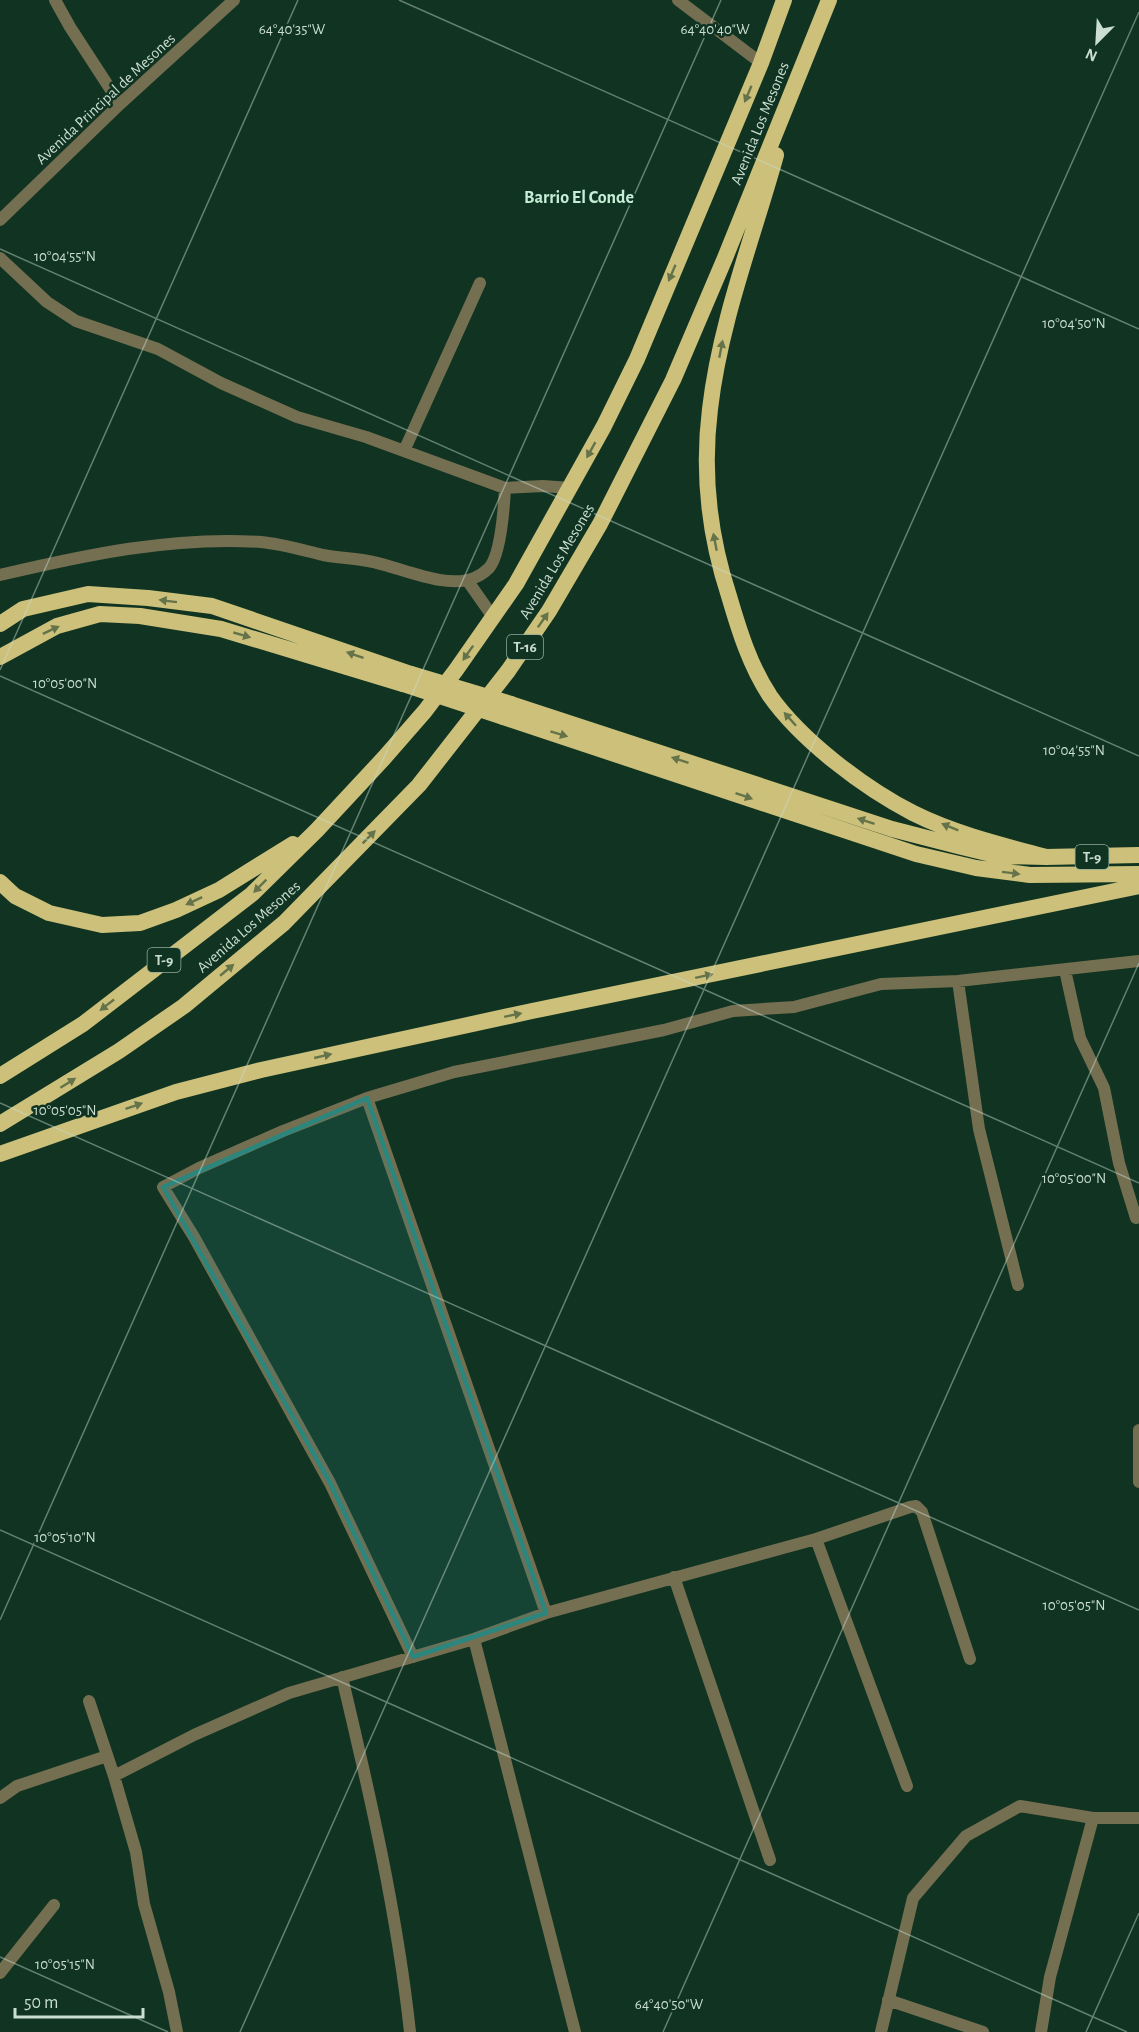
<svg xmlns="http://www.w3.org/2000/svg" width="1139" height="2032" font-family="'Alegreya Sans',sans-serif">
<rect width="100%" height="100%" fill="#113422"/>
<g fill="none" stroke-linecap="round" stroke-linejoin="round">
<path stroke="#756f52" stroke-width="12" d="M55,0L70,27L120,104
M678,0L761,63
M0,220L120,104L234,0
M0,258L47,302L76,321L158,349L221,383L297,417L366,437L505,488L543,486L570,488
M404,451L480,283
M0,575C85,555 173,536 261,542C282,544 302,550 323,555C338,558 353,558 368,561C399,566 444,590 474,578C479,576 485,572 489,568C501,554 504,507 505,488
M467,580L493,617
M1065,970L1080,1038L1104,1088L1119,1163L1136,1218
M958,981L979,1129L1018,1285
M367,1098L546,1613
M1139,1430V1482
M816,1539L907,1786
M674,1577L770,1860
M474,1639L575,2032
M413,1657L330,1483L194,1237L163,1187L199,1168L283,1131L367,1098L454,1072L664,1030L733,1011L794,1007L881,984L958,981L1139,961
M342,1677C370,1795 397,1912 410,2032
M89,1701L114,1776L136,1852L144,1904L169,1992L177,2032
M114,1776L194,1735L289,1693L474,1639L546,1613L816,1539L910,1507L916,1506L922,1512L970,1659
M0,1798L17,1786L107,1756
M0,1973L54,1905
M888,2000L983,2032
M881,2032L913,1898L966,1836L1020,1806L1093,1818H1139
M1041,2032L1050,1977L1093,1818"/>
<path stroke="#ccc07a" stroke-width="16" d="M776,155C753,238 720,322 710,409C702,473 709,535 729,596C739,630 750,666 770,696C801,740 864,788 913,813C955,834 1001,845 1046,857
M0,624L23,609L88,594L148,598L212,606L411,674
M0,657L57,626L100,614L140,616L221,629L403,684
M511,704L892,829L958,846L999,856L1046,857L1139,855
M503,717L916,854L976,868L1030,875L1139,874
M0,882L15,896L49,913L102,925L140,923L176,910L219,890L293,844
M0,1076L83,1024L252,894L317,830L384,758L425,711L456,670L516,584L604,426L637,359L761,63L784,0
M0,1124L119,1051L184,1006L284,923L419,785L508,671L549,611L600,524L673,380L725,258L829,0
M0,1154L176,1092L261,1070L532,1011L1139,886"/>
<path stroke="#ccc07a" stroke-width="16" d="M411,674L511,704
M403,684L503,717"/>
</g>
<defs><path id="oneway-solid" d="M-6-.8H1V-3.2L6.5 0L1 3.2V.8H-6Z" transform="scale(1.5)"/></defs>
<g fill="#65734a">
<use href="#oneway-solid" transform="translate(748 94) rotate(113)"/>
<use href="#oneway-solid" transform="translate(672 273) rotate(113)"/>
<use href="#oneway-solid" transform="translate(721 349) rotate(-79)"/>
<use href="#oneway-solid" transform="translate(591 450) rotate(119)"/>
<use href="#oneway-solid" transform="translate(715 542) rotate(-101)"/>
<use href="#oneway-solid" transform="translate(168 601) rotate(-173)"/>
<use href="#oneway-solid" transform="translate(543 620) rotate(-55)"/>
<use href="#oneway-solid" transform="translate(51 630) rotate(-25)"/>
<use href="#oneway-solid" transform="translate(242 635) rotate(16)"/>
<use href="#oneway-solid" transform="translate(468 653) rotate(125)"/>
<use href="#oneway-solid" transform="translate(355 655) rotate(-161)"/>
<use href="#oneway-solid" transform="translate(790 719) rotate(-132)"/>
<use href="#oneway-solid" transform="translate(559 734) rotate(17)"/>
<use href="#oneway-solid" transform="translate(680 760) rotate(-162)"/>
<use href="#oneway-solid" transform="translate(744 796) rotate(19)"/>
<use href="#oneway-solid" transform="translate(866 821) rotate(-162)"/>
<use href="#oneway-solid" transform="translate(950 827) rotate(-158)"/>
<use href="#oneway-solid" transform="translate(369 837) rotate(-45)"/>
<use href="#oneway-solid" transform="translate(1011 873) rotate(7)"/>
<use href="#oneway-solid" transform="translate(260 886) rotate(135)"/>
<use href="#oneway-solid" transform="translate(194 901) rotate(155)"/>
<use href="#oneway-solid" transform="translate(227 970) rotate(-40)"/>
<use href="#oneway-solid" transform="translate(704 976) rotate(-12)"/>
<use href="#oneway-solid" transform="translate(107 1005) rotate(142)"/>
<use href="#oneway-solid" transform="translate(513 1015) rotate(-12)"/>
<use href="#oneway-solid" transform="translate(323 1056) rotate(-13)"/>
<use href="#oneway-solid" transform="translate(68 1083) rotate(-32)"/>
<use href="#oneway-solid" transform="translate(134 1106) rotate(-19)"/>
</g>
<path fill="#2b867d" fill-opacity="0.2" stroke="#2b867d" stroke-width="4.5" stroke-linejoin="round" d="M367,1098L546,1613L413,1657L330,1483L163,1187Z"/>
<path fill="none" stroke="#caded2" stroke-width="1.5" stroke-opacity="0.45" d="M399,0L1139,329M0,249L1139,756M0,670L298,0M0,676L1139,1183M0,1103L1139,1610M0,1530L1127,2032M0,1620L721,0M0,1957L168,2032M240,2032L1139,12M663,2032L1139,963M1086,2032L1139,1913"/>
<g text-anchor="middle" stroke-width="5" stroke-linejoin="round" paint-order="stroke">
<g fill="#113422" stroke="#92ab9d" stroke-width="1.5">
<rect x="507" y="635" width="36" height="24" rx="4.5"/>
<rect x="1075.5" y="845" width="33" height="24" rx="4.5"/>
<rect x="147.5" y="948" width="33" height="24" rx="4.5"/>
</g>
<g font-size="15" font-weight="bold" fill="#caded2">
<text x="525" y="652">T-16</text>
<text x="1092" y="862">T-9</text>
<text x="164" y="965">T-9</text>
</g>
<g font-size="16" fill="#caded2" stroke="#113422">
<text transform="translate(105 98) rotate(-43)" y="6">Avenida Principal de Mesones</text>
<text transform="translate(759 123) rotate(-68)" y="6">Avenida Los Mesones</text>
<text transform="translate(556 561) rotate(-59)" y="6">Avenida Los Mesones</text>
<text transform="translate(248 926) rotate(-41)" y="6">Avenida Los Mesones</text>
</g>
<g font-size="18" font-weight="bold" fill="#c6eed6" stroke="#113422">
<text x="579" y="203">Barrio El Conde</text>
</g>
</g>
<g font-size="15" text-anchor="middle" fill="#caded2" stroke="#113422" stroke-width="5" stroke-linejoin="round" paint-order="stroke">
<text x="715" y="34">64°40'40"W</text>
<text x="292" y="34">64°40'35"W</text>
<text x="65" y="261">10°04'55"N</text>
<text x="1074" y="328">10°04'50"N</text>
<text x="65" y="688">10°05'00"N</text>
<text x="1074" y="755">10°04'55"N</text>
<text x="65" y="1115">10°05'05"N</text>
<text x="1074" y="1183">10°05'00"N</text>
<text x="65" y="1542">10°05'10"N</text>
<text x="1074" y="1610">10°05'05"N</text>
<text x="65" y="1969">10°05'15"N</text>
<text x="669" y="2009">64°40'50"W</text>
</g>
<g transform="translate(1097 42) rotate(204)" stroke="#113422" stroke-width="4.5" paint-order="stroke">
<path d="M0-4.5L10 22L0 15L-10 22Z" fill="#caded2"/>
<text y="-9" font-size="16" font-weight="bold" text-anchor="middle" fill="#caded2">N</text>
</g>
<path d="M15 2008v9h128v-9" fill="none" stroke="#caded2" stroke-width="3"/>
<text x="24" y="2008" font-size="18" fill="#caded2" stroke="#113422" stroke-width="4.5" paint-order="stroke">50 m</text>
</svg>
